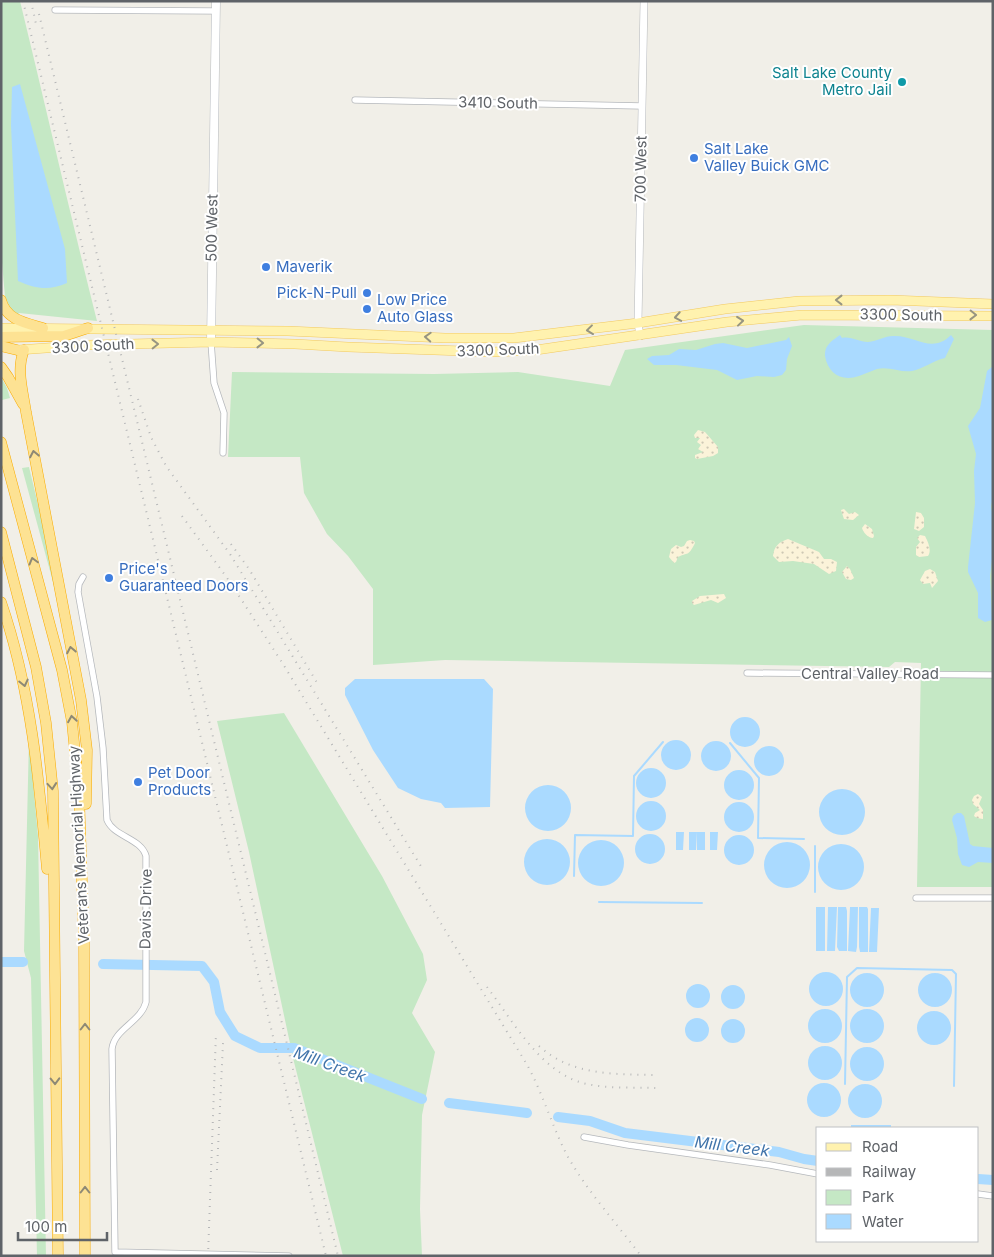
<svg xmlns="http://www.w3.org/2000/svg" width="994" height="1257" font-family="Inter,sans-serif">
<defs>
<pattern id="sand-dots" width="8" height="8" patternUnits="userSpaceOnUse" patternTransform="scale(1.25)"><rect width="8" height="8" fill="#fbf3d9"/><path d="M2 2h.1M6 6h.1" fill="none" stroke="#cec8b4" stroke-width="1.8" stroke-linecap="round"/></pattern>
</defs>
<rect width="100%" height="100%" fill="#f1efe8"/>
<path fill="#c5e8c5" d="M1,1H20C46,108 70,214 97,321L19,313L18,315L12,311L5,297L1,251Z
M804,325L993,330V887H917L921,663L895,662L889,667L445,660L373,665V589L348,556L327,534L304,493L300,457H228L232,372L434,374L518,372L610,386L625,350Z
M1,377L7,388L10,398L2,400Z
M29,467L43,525L56,593L22,468Z
M284,713L382,876L423,954L427,980L412,1013L435,1052L422,1115L420,1209L422,1256H343L294,1062L249,852L217,721Z
M29,738L38,836L46,1256H37L31,978L24,951Z"/>
<path fill="url(#sand-dots)" d="M698,430L705,432L718,447V453L713,456L697,459L695,458V455L703,452L698,449L701,445L697,442L700,438H695L694,435Z
M844,509L849,514L855,512L859,515L853,520L844,519L841,510Z
M916,512L921,513L924,518V527L919,531L914,529Z
M865,524L872,529L874,536L873,538C868,538 863,532 862,528Z
M920,535L925,536C928,542 932,550 928,556L919,557L916,555V547L920,542L917,538Z
M788,539L819,552L824,559H831L837,562L836,571L829,574L814,564L793,561L779,562L773,556C774,546 779,542 788,539Z
M690,540L694,541L695,543C688,557 688,552 678,557L676,562L674,563L669,557L671,549L676,545L681,547L684,546L687,541Z
M847,566L850,569L854,578L851,580L846,579L842,572Z
M930,569L935,572L938,581L932,588L930,583L923,584L920,580L925,571Z
M724,594L726,598L718,603L711,600L694,605L692,603V601L700,596Z
M978,794L982,797L979,804L983,810V819L977,818L974,816L975,813L980,810L973,804L972,800L974,796Z"/>
<path fill="#aadaff" d="M20,84L65,249L67,283C49,291 36,289 18,281L11,125L12,87Z
M840,335L842,338C851,336 859,342 868,342C878,341 886,335 895,336C916,336 932,354 951,335L954,339L945,358C932,361 923,369 912,371C901,373 889,366 877,369C871,371 865,374 859,376C842,382 828,374 825,356C824,345 833,340 840,335Z
M789,337L792,346L787,359L786,370L782,375L774,377L757,376L737,380L717,370L676,365H654L647,359L652,356L669,355L679,349L696,350L715,344L723,343L747,348L786,340Z
M993,366V496L991,507L993,516V552L990,576L992,620L985,622L978,618V593L968,572V567L975,503L974,471L976,454L968,426L980,408L987,371Z
M355,679H484L493,689L490,807L445,808L441,803L421,799L398,788L373,750L345,695V688Z
M730 732a15 15 0 1 1 30 0a15 15 0 1 1-30 0Z
M661 755a15 15 0 1 1 30 0a15 15 0 1 1-30 0Z
M701 756a15 15 0 1 1 30 0a15 15 0 1 1-30 0Z
M754 761a15 15 0 1 1 30 0a15 15 0 1 1-30 0Z
M636 783a15 15 0 1 1 30 0a15 15 0 1 1-30 0Z
M724 785a15 15 0 1 1 30 0a15 15 0 1 1-30 0Z
M525 808a23 23 0 1 1 46 0a23 23 0 1 1-46 0Z
M819 812a23 23 0 1 1 46 0a23 23 0 1 1-46 0Z
M636 816a15 15 0 1 1 30 0a15 15 0 1 1-30 0Z
M724 817a15 15 0 1 1 30 0a15 15 0 1 1-30 0Z
M957,813H961L964,816L970,844L973,846L993,848V863L978,862L969,867L962,865L958,854L957,838L952,820L953,816Z
M676,832H684L683,850H676Z
M689,832H697L696,850H689Z
M697,832H705V850H697Z
M710,832H718L717,850H710Z
M635 849a15 15 0 1 1 30 0a15 15 0 1 1-30 0Z
M724 850a15 15 0 1 1 30 0a15 15 0 1 1-30 0Z
M524 862a23 23 0 1 1 46 0a23 23 0 1 1-46 0Z
M578 863a23 23 0 1 1 46 0a23 23 0 1 1-46 0Z
M764 865a23 23 0 1 1 46 0a23 23 0 1 1-46 0Z
M818 867a23 23 0 1 1 46 0a23 23 0 1 1-46 0Z
M816,907H825V951H816Z
M828,907H837L835,951H827Z
M838,907H846L847,911V951H839L837,947Z
M850,907H858L857,947L856,952L848,951Z
M859,907H867L868,909V952H860L859,947Z
M871,908H879L877,952H869Z
M809 989a17 17 0 1 1 34 0a17 17 0 1 1-34 0Z
M918 990a17 17 0 1 1 34 0a17 17 0 1 1-34 0Z
M850 990a17 17 0 1 1 34 0a17 17 0 1 1-34 0Z
M686 996a12 12 0 1 1 24 0a12 12 0 1 1-24 0Z
M721 997a12 12 0 1 1 24 0a12 12 0 1 1-24 0Z
M850 1026a17 17 0 1 1 34 0a17 17 0 1 1-34 0Z
M808 1026a17 17 0 1 1 34 0a17 17 0 1 1-34 0Z
M917 1028a17 17 0 1 1 34 0a17 17 0 1 1-34 0Z
M685 1030a12 12 0 1 1 24 0a12 12 0 1 1-24 0Z
M721 1031a12 12 0 1 1 24 0a12 12 0 1 1-24 0Z
M808 1063a17 17 0 1 1 34 0a17 17 0 1 1-34 0Z
M850 1064a17 17 0 1 1 34 0a17 17 0 1 1-34 0Z
M807 1100a17 17 0 1 1 34 0a17 17 0 1 1-34 0Z
M848 1101a17 17 0 1 1 34 0a17 17 0 1 1-34 0Z
M851,1125H891V1128H851Z"/>
<g fill="none" stroke-linecap="round" stroke-linejoin="round">
<path stroke="#aadaff" stroke-width="2" d="M730,743L759,778L758,838L804,839
M574,876L575,835L633,836L634,776L663,742
M815,892V846
M599,902L702,903
M845,1084L847,977L857,968L952,970L956,974L954,1086"/>
<path stroke="#aadaff" stroke-width="10" d="M1,962H23
M103,964L202,966L214,982L220,1012L235,1036L260,1048H294L422,1099
M449,1103L527,1113
M558,1117L590,1121L625,1133L779,1152L804,1159L818,1161
M978,1179L993,1180"/>
<defs>
<path id="minor" d="M55,10L216,11
M355,100L642,106
M211,342L214,383L224,413L223,453
M83,577L79,584L78,592L97,697L103,748L107,820C114,837 141,838 146,856V1002C141,1022 114,1029 112,1049L115,1252L289,1256
M747,673L993,675
M916,898H993
M584,1137L628,1145L770,1165L818,1174
M978,1194L993,1196"/>
<path id="tertiary" d="M640,336L638,323L644,1"/>
<path id="secondary" d="M211,342L216,1"/>
<path id="primary" d="M1,328L288,331L445,338H514L638,323L725,309L799,301L891,300L993,304
M18,350L88,345L211,342L295,344L348,347L492,352L536,350L727,322L802,315L993,316"/>
<path id="motorway" d="M1,300C6,320 26,323 43,328
M1,337L64,336L88,328
M1,346L17,350
M24,350C16,370 23,391 26,412L81,700L87,750L86,804
M1,367L8,377L23,404
M1,442L62,670L72,722L79,793L84,942L85,1256
M1,532L36,667L46,723L53,791L58,1256
M1,602C31,689 39,779 47,869"/>
</defs>
<use href="#minor" stroke="#b5b8bc" stroke-width="7"/>
<use href="#tertiary" stroke="#b5b8bc" stroke-width="8"/>
<use href="#secondary" stroke="#b6babf" stroke-width="9"/>
<use href="#primary" stroke="#f2c960" stroke-width="10"/>
<use href="#motorway" stroke="#f9ab00" stroke-width="11"/>
<use href="#minor" stroke="#fff" stroke-width="5.5"/>
<use href="#tertiary" stroke="#fff" stroke-width="7"/>
<use href="#secondary" stroke="#fff" stroke-width="8"/>
<use href="#primary" stroke="#fff2af" stroke-width="9"/>
<use href="#motorway" stroke="#fde293" stroke-width="10"/>
<path stroke="#b6b7b8" stroke-width="2" stroke-dasharray="1 6" stroke-linecap="butt" d="M23,1L326,1256
M31,1L36,24
M39,14L338,1256
M138,399L151,437L166,466L230,554L422,868
M182,516L230,582L283,664L526,1063C543,1093 552,1127 568,1157C588,1192 617,1224 641,1256
M231,544L249,569L319,686
M487,987C513,1021 542,1075 587,1084C609,1089 634,1087 656,1088
M539,1046C572,1076 614,1074 657,1075
M217,1170L223,1043
M208,1256L216,1033"/>
</g>
<defs><path id="oneway-chevron" d="M-2-3.5L2.5 0L-2 3.5" fill="none" stroke-width="1.6" stroke-linecap="round" stroke-linejoin="round" transform="scale(1.25)"/></defs>
<g stroke="#979581">
<use href="#oneway-chevron" transform="translate(839 300) rotate(-180)"/>
<use href="#oneway-chevron" transform="translate(973 315) rotate(1)"/>
<use href="#oneway-chevron" transform="translate(678 317) rotate(170)"/>
<use href="#oneway-chevron" transform="translate(740 321) rotate(-6)"/>
<use href="#oneway-chevron" transform="translate(590 330) rotate(173)"/>
<use href="#oneway-chevron" transform="translate(428 337) rotate(-177)"/>
<use href="#oneway-chevron" transform="translate(260 343) rotate(1)"/>
<use href="#oneway-chevron" transform="translate(155 344) rotate(-1)"/>
</g>
<g stroke="#8e8975">
<use href="#oneway-chevron" transform="translate(34 454) rotate(-101)"/>
<use href="#oneway-chevron" transform="translate(33 561) rotate(-105)"/>
<use href="#oneway-chevron" transform="translate(71 650) rotate(-101)"/>
<use href="#oneway-chevron" transform="translate(24 683) rotate(77)"/>
<use href="#oneway-chevron" transform="translate(72 719) rotate(-99)"/>
<use href="#oneway-chevron" transform="translate(52 786) rotate(85)"/>
<use href="#oneway-chevron" transform="translate(85 1027) rotate(-90)"/>
<use href="#oneway-chevron" transform="translate(55 1081) rotate(89)"/>
<use href="#oneway-chevron" transform="translate(85 1190) rotate(-90)"/>
</g>
<circle fill="#0f9aa8" stroke="#fff" stroke-width="2" cx="902" cy="82" r="5"/>
<g fill="#3f7fe0" stroke="#fff" stroke-width="2">
<circle cx="694" cy="158" r="5"/>
<circle cx="266" cy="267" r="5"/>
<circle cx="367" cy="293" r="5"/>
<circle cx="367" cy="309" r="5"/>
<circle cx="109" cy="578" r="5"/>
<circle cx="138" cy="782" r="5"/>
</g>
<g text-anchor="middle" stroke-width="4" stroke-linejoin="round" paint-order="stroke">
<g font-size="15" fill="#0d838f" stroke="#fff" text-anchor="end">
<text x="892" y="78">Salt Lake County<tspan x="892" dy="17">Metro Jail</tspan></text>
</g>
<g font-size="15" fill="#5f6368" stroke="#fff">
<text transform="translate(498 103) rotate(1)" y="5">3410 South</text>
<text transform="translate(641 169) rotate(-89)" y="5">700 West</text>
<text transform="translate(212 228) rotate(-89)" y="5">500 West</text>
<text transform="translate(901 315) rotate(1)" y="5">3300 South</text>
<text transform="translate(93 346) rotate(-3)" y="5">3300 South</text>
<text transform="translate(498 350) rotate(-2)" y="5">3300 South</text>
<text x="870" y="679">Central Valley Road</text>
<text transform="translate(79 845) rotate(-93)" y="5">Veterans Memorial Highway</text>
<text transform="translate(146 909) rotate(-89)" y="5">Davis Drive</text>
</g>
<g font-size="15" fill="#366cbe" stroke="#fff" text-anchor="start">
<text x="704" y="154">Salt Lake<tspan x="704" dy="17">Valley Buick GMC</tspan></text>
<text x="276" y="272">Maverik</text>
<text x="357" y="298" text-anchor="end">Pick-N-Pull</text>
<text x="377" y="305">Low Price<tspan x="377" dy="17">Auto Glass</tspan></text>
<text x="119" y="574">Price's<tspan x="119" dy="17">Guaranteed Doors</tspan></text>
<text x="148" y="778">Pet Door<tspan x="148" dy="17">Products</tspan></text>
</g>
<g font-size="16" font-style="italic" fill="#4174aa" stroke="#fff">
<text transform="translate(330 1064) rotate(20)" y="6">Mill Creek</text>
<text transform="translate(732 1146) rotate(7)" y="6">Mill Creek</text>
</g>
</g>
<rect width="994" height="1257" fill="none" stroke="#5f6368" stroke-width="5"/>
<rect x="816" y="1127" width="162" height="115" fill="#ffffff" stroke="#bfc1c3"/>
<rect x="826" y="1143" width="25" height="8" fill="#fff2af" stroke="#bfc1c3"/>
<text x="862" y="1152" font-size="15" fill="#5f6368">Road</text>
<rect x="826" y="1168" width="25" height="8" fill="#b6b7b8" stroke="#bfc1c3"/>
<text x="862" y="1177" font-size="15" fill="#5f6368">Railway</text>
<rect x="826" y="1190" width="25" height="15" fill="#c5e8c5" stroke="#bfc1c3"/>
<text x="862" y="1202" font-size="15" fill="#5f6368">Park</text>
<rect x="826" y="1214" width="25" height="15" fill="#aadaff" stroke="#bfc1c3"/>
<text x="862" y="1227" font-size="15" fill="#5f6368">Water</text>
<path d="M18 1232v8h89v-8" fill="none" stroke="#5f6368" stroke-width="2.5"/>
<text x="25" y="1232" font-size="15" fill="#5f6368" stroke="#ffffff" stroke-width="4" paint-order="stroke">100 m</text>
</svg>
